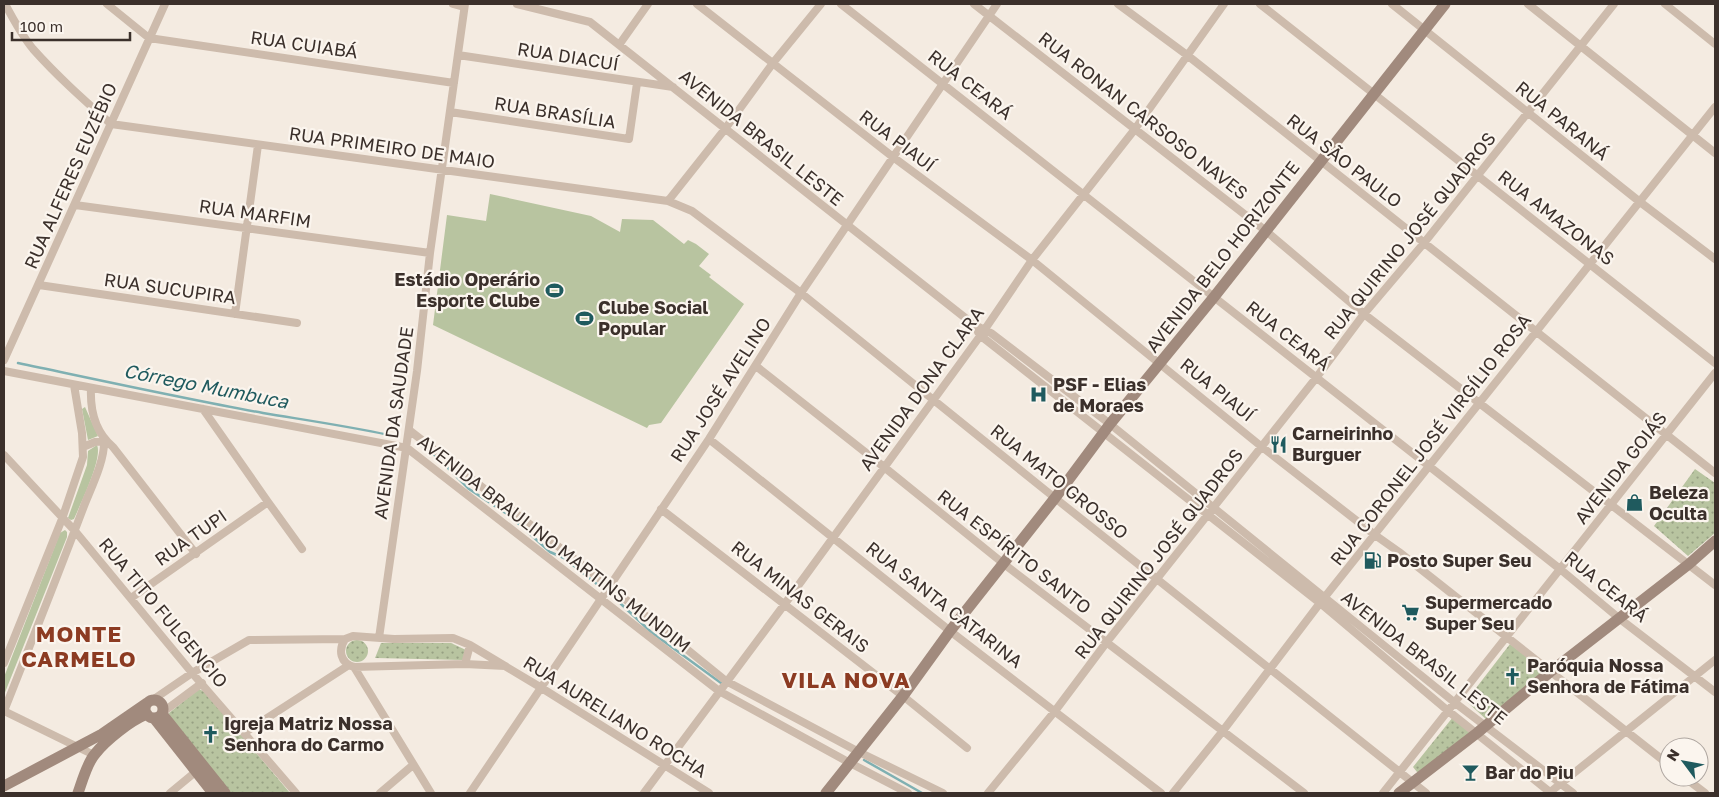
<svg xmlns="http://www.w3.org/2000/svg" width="1719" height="797" font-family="'Golos Text',sans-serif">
<defs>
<pattern id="park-dots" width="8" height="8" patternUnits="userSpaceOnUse" patternTransform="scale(1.25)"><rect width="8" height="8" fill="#b8c4a0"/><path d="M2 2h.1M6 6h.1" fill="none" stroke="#97a083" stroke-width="1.8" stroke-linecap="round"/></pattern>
</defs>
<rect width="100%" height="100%" fill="#f4ebe1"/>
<path fill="#b8c4a0" d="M490,194L591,216L620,232L622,219L653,220L684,244L688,240L696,244L709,254L699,266L711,275L709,277L744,304L661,423L649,425L647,428L433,325L447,215L486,221Z
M85,407L98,436L88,440L82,409Z
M97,445C103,458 80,505 74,519L71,520L68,518L87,465L88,451Z
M65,530L67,532V537L4,695V677L60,533Z"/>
<path fill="url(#park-dots)" d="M1695,469L1715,483V533L1688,556L1654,526Z
M346 651a11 11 0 1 1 22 0a11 11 0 1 1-22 0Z
M381,643H451L466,650L463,660L375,658Z
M1510,644L1545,671L1487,720L1466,701Z
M199,689L205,692L290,793H228L170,719L169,713Z
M1453,717L1472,731L1419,772H1417L1413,767Z"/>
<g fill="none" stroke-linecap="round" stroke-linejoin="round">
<path stroke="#7fb0b2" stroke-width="2.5" d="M18,363C99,380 181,398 263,413C305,420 347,426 389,435
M421,445L437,457L469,489L510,516L550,552L564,558L598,585
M621,604L651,632L721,683
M864,760L922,793"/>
<path stroke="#cdbbac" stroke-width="8" d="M5,4C13,19 22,36 33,49C57,76 84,100 111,124L668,201L692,211L801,293L1055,498L1426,793
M107,4L149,38L454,83
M453,4L464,7
M517,4L590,22L973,324L991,333L1110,424L1454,702L1573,793
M697,4L893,157L1032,260L1262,447L1375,535L1399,552L1669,765
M841,4L1560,569L1620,619L1715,692
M974,4L1266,231L1364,314L1715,585
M1118,4L1187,55L1715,473
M1260,4L1715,363
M1392,4L1640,202L1715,259
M1528,4L1715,153
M1665,4L1715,44
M619,45L648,4
M458,55L673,87
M450,112L629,139L637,83
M668,201L725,129L773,63L821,4
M75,205L430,253
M39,285L297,323
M235,314L258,145
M978,332L981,336L1320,603L1447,710L1551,793
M4,360L165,4
M756,366L884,467L1004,564L1304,793
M4,371L407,448L719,691L850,763L908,793
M91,388C90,410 95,432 113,447L196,554
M203,409L268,502L302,549
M409,430L609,586L726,681L859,752L943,793
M709,439L950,631L1161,793
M83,447L95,442L104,441
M4,455L75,531L193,674L296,793
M661,509L903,696L967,748
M131,598L268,502
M379,638L417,371L430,253L465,4
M4,663L62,519L83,457L82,433L74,385
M465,664L470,645
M505,666L465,664L354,667C340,663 338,650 345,639L353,636L394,639L453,638L470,645L540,687L709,793
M354,667L431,793
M154,699L192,673L249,640L345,639
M4,711C31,643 58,575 84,506C91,488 105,460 104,441
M4,711L94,755
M163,712L202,683
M244,733L349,665
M1684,777L1705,793
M170,793L199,769
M380,793L413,765
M470,793L709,439L801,293L997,4
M644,793L784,605L983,332L1032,260L1135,129L1224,4
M988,793L1055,711L1106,643L1316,378L1364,314L1424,243L1614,4
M1173,793L1222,732L1320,603L1715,107
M1383,793L1715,373
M1549,793L1715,660"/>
<path stroke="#a18a7d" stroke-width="11" d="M145 709a9 9 0 1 1 18 0a9 9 0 1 1-18 0Z
M162,714L225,793
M154,718L213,793
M4,786L102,734L147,703
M78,793C82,782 87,763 95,754C106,740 130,721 147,714
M826,793L903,696L950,631L1055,498L1110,424L1214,297L1445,4
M1399,793L1477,733L1550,672L1689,564L1715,541"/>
</g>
<defs>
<symbol id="stadium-bare" viewBox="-9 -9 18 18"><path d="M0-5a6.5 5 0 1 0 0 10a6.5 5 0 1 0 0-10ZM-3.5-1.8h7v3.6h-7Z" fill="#1f5a5e" stroke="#fbf5ee" stroke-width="2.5" paint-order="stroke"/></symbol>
<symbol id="hospital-bare" viewBox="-9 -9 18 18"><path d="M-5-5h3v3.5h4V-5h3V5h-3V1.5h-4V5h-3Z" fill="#1f5a5e" stroke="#fbf5ee" stroke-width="2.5" paint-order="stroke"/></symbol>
<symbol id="restaurant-bare" viewBox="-9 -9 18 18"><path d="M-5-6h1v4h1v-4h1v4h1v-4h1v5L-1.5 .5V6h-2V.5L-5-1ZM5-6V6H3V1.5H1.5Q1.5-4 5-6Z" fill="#1f5a5e" stroke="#fbf5ee" stroke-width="2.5" paint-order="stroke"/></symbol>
<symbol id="shop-bare" viewBox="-9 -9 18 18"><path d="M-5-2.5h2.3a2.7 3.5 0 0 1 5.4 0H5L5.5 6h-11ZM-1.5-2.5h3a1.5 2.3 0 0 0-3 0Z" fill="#1f5a5e" stroke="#fbf5ee" stroke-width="2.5" paint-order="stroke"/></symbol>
<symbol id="fuel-bare" viewBox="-9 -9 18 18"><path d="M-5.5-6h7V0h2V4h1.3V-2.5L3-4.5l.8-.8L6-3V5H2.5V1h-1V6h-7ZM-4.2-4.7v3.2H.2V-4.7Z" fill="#1f5a5e" stroke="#fbf5ee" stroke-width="2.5" paint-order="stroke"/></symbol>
<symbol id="supermarket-bare" viewBox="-9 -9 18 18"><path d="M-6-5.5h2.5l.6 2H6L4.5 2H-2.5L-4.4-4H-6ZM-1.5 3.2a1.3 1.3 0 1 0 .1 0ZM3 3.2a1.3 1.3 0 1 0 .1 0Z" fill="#1f5a5e" stroke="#fbf5ee" stroke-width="2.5" paint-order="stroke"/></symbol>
<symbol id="church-bare" viewBox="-9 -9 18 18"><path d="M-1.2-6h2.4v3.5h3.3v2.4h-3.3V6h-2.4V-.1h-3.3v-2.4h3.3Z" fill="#1f5a5e" stroke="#fbf5ee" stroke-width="2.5" paint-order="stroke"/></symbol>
<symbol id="bar-bare" viewBox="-9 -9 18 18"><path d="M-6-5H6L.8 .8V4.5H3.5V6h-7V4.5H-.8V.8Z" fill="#1f5a5e" stroke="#fbf5ee" stroke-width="2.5" paint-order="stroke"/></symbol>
</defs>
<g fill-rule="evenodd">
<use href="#stadium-bare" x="542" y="278" width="25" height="25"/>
<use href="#stadium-bare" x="572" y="306" width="25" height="25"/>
<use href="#hospital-bare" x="1026" y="382" width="25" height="25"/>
<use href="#restaurant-bare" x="1266" y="432" width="25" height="25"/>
<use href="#shop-bare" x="1622" y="490" width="25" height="25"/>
<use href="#fuel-bare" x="1360" y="548" width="25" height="25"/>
<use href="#supermarket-bare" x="1398" y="600" width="25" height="25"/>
<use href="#church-bare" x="1500" y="664" width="25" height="25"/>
<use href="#church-bare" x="198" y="722" width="25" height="25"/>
<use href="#bar-bare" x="1458" y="760" width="25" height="25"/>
</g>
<g text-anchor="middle" stroke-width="4.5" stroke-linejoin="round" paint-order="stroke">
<g font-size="18" fill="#3b302b" stroke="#fbf5ee">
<text transform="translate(304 45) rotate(8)" y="6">RUA CUIABÁ</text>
<text transform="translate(568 57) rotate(9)" y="6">RUA DIACUÍ</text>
<text transform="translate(970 85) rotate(38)" y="6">RUA CEARÁ</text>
<text transform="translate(555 113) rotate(9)" y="6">RUA BRASÍLIA</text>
<text transform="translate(1143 116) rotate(38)" y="6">RUA RONAN CARSOSO NAVES</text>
<text transform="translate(1562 121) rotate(39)" y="6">RUA PARANÁ</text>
<text transform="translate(761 138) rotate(39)" y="6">AVENIDA BRASIL LESTE</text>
<text transform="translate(897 141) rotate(37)" y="6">RUA PIAUÍ</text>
<text transform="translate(392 148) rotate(8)" y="6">RUA PRIMEIRO DE MAIO</text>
<text transform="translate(1344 161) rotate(38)" y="6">RUA SÃO PAULO</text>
<text transform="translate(71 176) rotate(-66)" y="6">RUA ALFERES EUZÉBIO</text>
<text transform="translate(255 214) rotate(8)" y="6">RUA MARFIM</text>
<text transform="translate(1556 218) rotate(38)" y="6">RUA AMAZONAS</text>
<text transform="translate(1410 236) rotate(-51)" y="6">RUA QUIRINO JOSÉ QUADROS</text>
<text transform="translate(1223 257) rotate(-52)" y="6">AVENIDA BELO HORIZONTE</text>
<text transform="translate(170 289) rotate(8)" y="6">RUA SUCUPIRA</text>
<text transform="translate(1288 336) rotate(38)" y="6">RUA CEARÁ</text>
<text transform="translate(922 389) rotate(-54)" y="6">AVENIDA DONA CLARA</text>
<text transform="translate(721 390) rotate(-57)" y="6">RUA JOSÉ AVELINO</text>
<text transform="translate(1217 390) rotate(39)" y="6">RUA PIAUÍ</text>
<text transform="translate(394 423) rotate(-82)" y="6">AVENIDA DA SAUDADE</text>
<text transform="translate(1431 440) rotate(-52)" y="6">RUA CORONEL JOSÉ VIRGÍLIO ROSA</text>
<text transform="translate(1621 468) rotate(-52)" y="6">AVENIDA GOIÁS</text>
<text transform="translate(1059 482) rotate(39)" y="6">RUA MATO GROSSO</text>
<text transform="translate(191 538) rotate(-35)" y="6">RUA TUPI</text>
<text transform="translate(554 544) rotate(38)" y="6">AVENIDA BRAULINO MARTINS MUNDIM</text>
<text transform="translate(1014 552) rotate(38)" y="6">RUA ESPÍRITO SANTO</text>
<text transform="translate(1159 554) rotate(-52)" y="6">RUA QUIRINO JOSÉ QUADROS</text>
<text transform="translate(1606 587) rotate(39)" y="6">RUA CEARÁ</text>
<text transform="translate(800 597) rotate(38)" y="6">RUA MINAS GERAIS</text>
<text transform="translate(944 605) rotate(38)" y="6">RUA SANTA CATARINA</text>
<text transform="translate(163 613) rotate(50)" y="6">RUA TITO FULGENCIO</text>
<text transform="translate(1424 658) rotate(38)" y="6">AVENIDA BRASIL LESTE</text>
<text transform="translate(615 717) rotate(32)" y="6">RUA AURELIANO ROCHA</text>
</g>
<g font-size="18" font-weight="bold" fill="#3b302b" stroke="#fbf5ee" text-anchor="start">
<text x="540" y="286" text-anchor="end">Estádio Operário<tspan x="540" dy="21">Esporte Clube</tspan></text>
<text x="598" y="314">Clube Social<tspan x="598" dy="21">Popular</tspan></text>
<text x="1053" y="391">PSF - Elias<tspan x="1053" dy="21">de Moraes</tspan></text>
<text x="1292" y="440">Carneirinho<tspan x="1292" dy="21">Burguer</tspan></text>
<text x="1649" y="499">Beleza<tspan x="1649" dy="21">Oculta</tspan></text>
<text x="1387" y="567">Posto Super Seu</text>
<text x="1425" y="609">Supermercado<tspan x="1425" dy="21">Super Seu</tspan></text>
<text x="1527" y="672">Paróquia Nossa<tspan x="1527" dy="21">Senhora de Fátima</tspan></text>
<text x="224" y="730">Igreja Matriz Nossa<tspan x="224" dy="21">Senhora do Carmo</tspan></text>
<text x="1485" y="779">Bar do Piu</text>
</g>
<g font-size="19" font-style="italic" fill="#1f5a5e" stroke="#fbf5ee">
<text transform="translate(206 386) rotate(11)" y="7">Córrego Mumbuca</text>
</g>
<g font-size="22" font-weight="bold" letter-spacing="1" fill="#8c3b22" stroke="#fbf5ee">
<text x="79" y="642">MONTE<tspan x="79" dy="25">CARMELO</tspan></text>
<text x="846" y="688">VILA NOVA</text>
</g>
</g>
<rect width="1719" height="797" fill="none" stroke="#3b302b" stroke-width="10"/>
<g transform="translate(1684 762) rotate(302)"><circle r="24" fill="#fbf5ee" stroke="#aea6a0"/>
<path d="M0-4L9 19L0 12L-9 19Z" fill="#1f5a5e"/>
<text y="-8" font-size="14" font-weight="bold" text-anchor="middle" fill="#3b302b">N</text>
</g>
<path d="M12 32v8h118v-8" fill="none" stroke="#3b302b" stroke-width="2.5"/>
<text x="20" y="32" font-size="15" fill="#3b302b" stroke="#fbf5ee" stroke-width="4" paint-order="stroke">100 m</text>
</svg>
